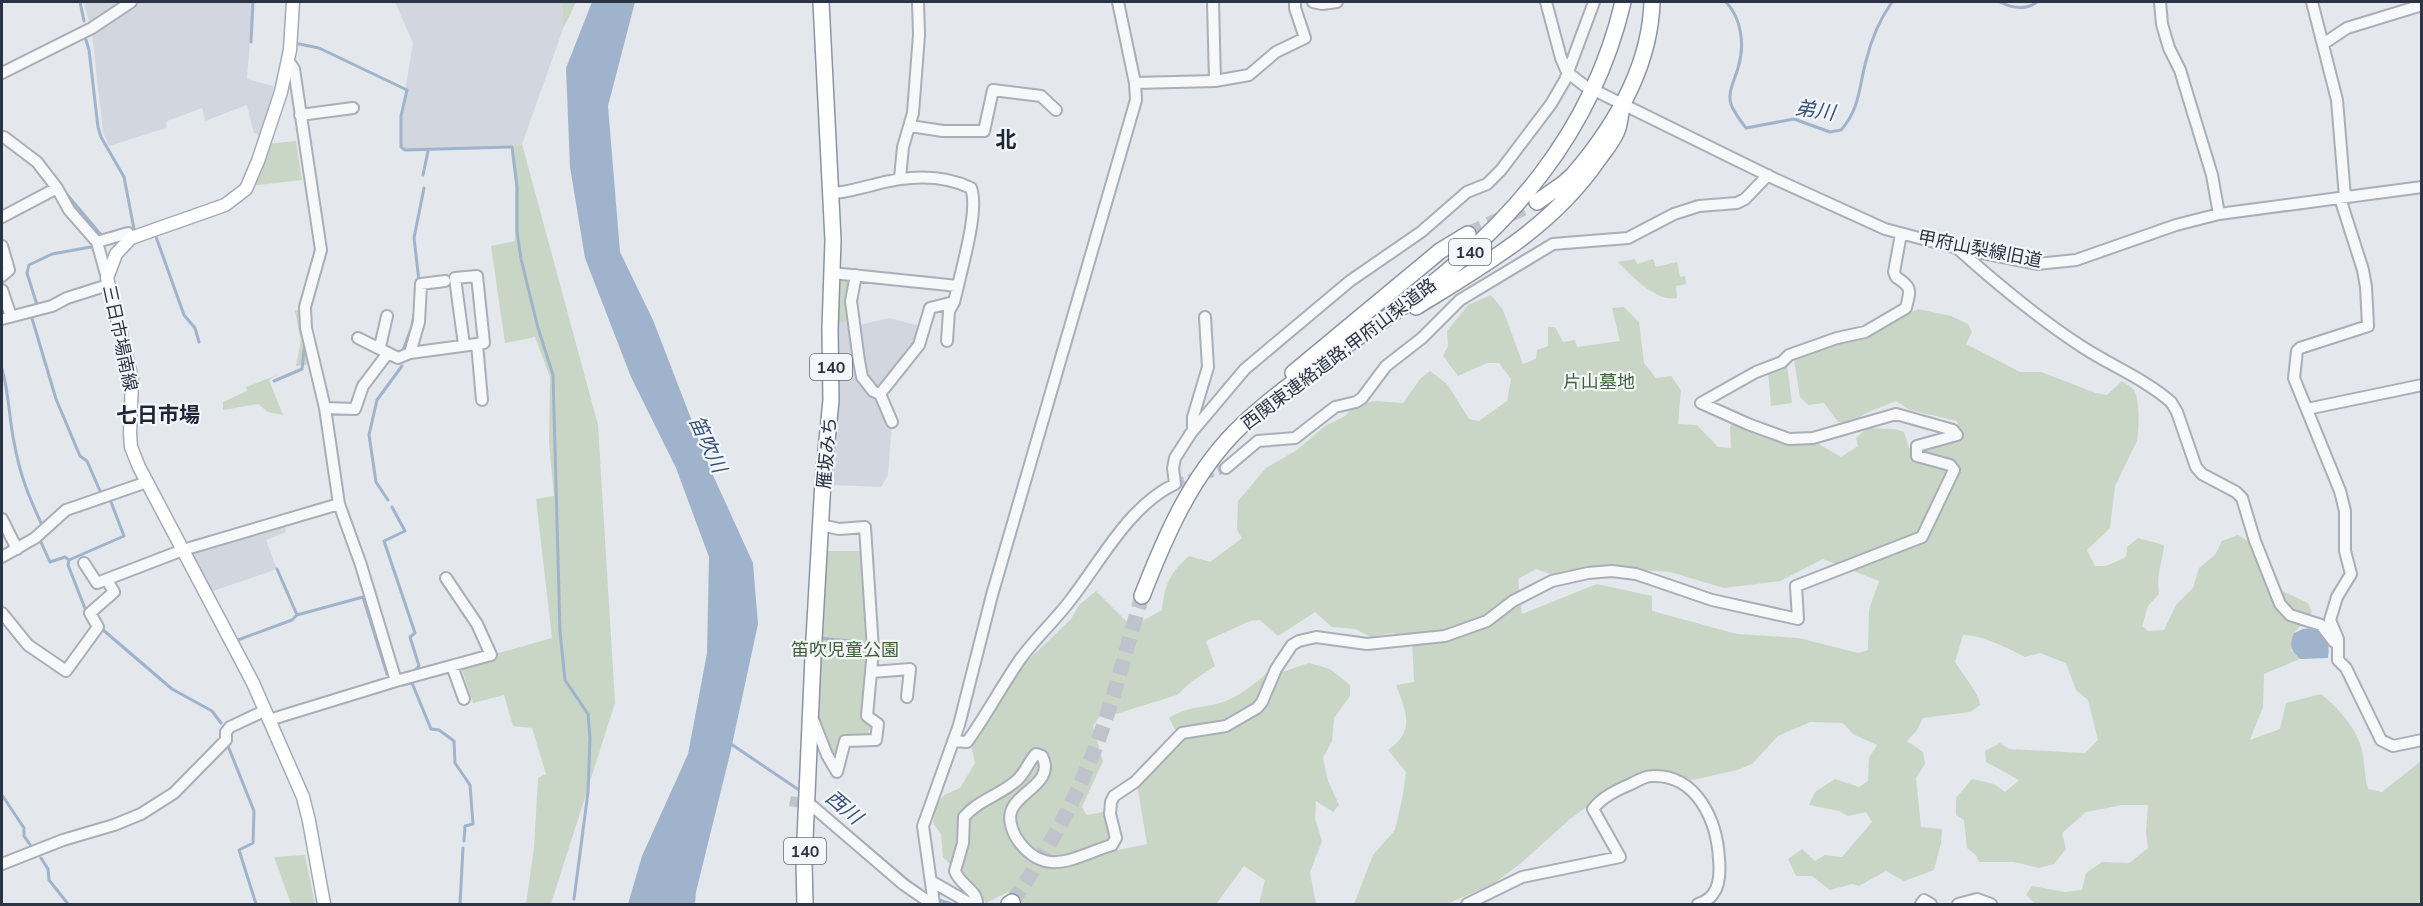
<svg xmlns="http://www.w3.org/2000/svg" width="2423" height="906" font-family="'Nunito Sans','Noto Sans JP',sans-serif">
<rect width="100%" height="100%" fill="#e4e7ec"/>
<path fill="#d2d6de" d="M84,2H253L247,79L274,86L263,136L254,133L247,105L205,121L202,108L167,121L166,128L109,146L103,132L92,34Z
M395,2H562L563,29L522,144L512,147L409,151L401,147V116L413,43Z
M889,318L924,327L919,345L881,394L892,422L888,475L881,487L833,485L839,346L834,324L854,320L855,326Z
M284,519L286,532L266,540L277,569L210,592L188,548Z"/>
<path fill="#c9d6c5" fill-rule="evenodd" d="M562,2H576L563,29Z
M296,141L302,180L249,186L266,144Z
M522,144L598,425L615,703L551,904H526L534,848L538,778L546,774L532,728L513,726L504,695L473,703L460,664L552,638L536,499L554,496L549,443L550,377L535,337L505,343L491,246L515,241V160L512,147Z
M1635,259L1637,264L1653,259L1656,267L1677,262L1680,277L1685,276L1686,284L1676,286L1677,298C1655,302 1632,276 1618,262Z
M838,275L856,276L854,320L834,324Z
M1491,295L1503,310L1523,364L1536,359L1537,350L1548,346V327H1555L1563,342L1575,340L1577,347L1620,341L1612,308L1624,307L1639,322L1644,363L1656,378L1671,376L1681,390L1678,424L1697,425L1718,447L1731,448L1730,427L1734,420L1815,442L1841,457L1858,446L1856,438L1867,428L1895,429L1904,432L1909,448L1930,436L1959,430L1957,421L1910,410L1896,401L1864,414L1853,422H1838L1824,403L1808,405L1800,397L1794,360L1867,334L1918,309L1951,316L1968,324L1972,332L1966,344L2020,372H2041L2096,393L2107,395L2122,381C2126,384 2132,387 2134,390C2140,399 2139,431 2137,441L2115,486L2110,528L2087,550L2095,566H2106L2126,557L2127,547L2138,538L2164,545C2162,565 2156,574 2159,594L2148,606L2142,626L2148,631L2164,630L2176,605L2193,588L2199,568L2215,555L2222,541L2238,535L2253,544L2269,585L2308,603L2312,612L2294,633L2291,650L2300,659L2264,674L2263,707L2250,740L2280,729L2286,703L2321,694C2337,707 2355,726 2361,747C2365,760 2364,776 2368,789L2382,792L2421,761V904H2035L2026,895L2032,886L2065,892L2082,890L2086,873L2102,862L2129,863L2148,848L2146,832L2148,805H2122L2086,812L2062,833L2066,849L2054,864L2039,868L2014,862H1979L1976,855L1967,848L1964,820L1956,815V798L1972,779L1994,784L2005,792L2019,780L1986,762L1985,751L2000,743L2009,749L2085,753L2098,740L2088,700L2076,690L2066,663L2040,653L2025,657C2011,649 1978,634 1963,635L1955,662C1962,674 1980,694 1980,705L1970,712L1923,718L1917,730L1907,741L1923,752L1925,764L1916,778L1921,827L1942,829L1941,843L1934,870L1904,881L1886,871L1859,886L1852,884L1830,890L1812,876H1796L1788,859L1802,849L1815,861L1825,855L1842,857L1872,822L1866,812L1848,816L1839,811L1809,805L1815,792L1835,779L1859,787L1868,781L1869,758L1877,745L1853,734L1843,723L1810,722L1778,736L1752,764L1737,770L1693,780L1663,775L1606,793L1570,819L1520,864L1493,884L1447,904H1354L1373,855L1395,830L1403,795L1406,772L1388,750C1416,731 1406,712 1396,685L1414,682L1412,638L1393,633L1371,637L1355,629L1332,627L1315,612L1278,636L1260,620L1250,621L1206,641L1215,666L1191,682L1177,695L1113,715L1103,711L1093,726L1103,761L1082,807L1087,815L1108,811L1118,850L1147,844L1137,784L1180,739L1169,718C1185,707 1202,708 1220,703C1237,698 1255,684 1268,672H1282L1309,663L1330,669L1350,685V696L1334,718L1332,741L1323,758L1328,781L1339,805L1333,812L1316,801L1315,818L1322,841L1310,872L1316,904H1259L1265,880L1244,866L1216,904H1021L1008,892L986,903L943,857L941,834L933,823L936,805L944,795L960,788L975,763L971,744L997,708L1024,664L1071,619L1079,605L1096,591L1128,623L1137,624L1162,610C1165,584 1169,574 1189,556L1210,562L1242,538L1237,530L1238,501L1266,468L1297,450L1325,426L1345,416L1354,406L1375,401L1403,403L1421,378L1430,371L1447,384L1469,419L1479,421L1507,401L1511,379L1499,363H1487L1458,376L1443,356L1448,346L1447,331L1468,305ZM1823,559L1879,581L1869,610L1868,650L1858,653L1799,638L1737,634L1652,611V596L1597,584L1522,614L1518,579L1536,569L1553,575L1587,566L1670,572L1724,588L1780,581Z
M305,307L316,364L296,366L301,340L295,311Z
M1787,365L1792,403L1771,406L1768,371L1779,366Z
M277,375L269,380L283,415L268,412L258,404L223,410V402L247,391L246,387Z
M821,551H862L873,650L862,720L871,726L865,740L837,742L836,765L816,719Z
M305,855L315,904H291L274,857Z"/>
<path fill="#9fb4cc" d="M592,2H635L608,106L620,252L653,320L712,473L753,563L758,624L730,754L696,892L695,904H628L642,856L688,754L707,653L709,557L676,468L631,377L585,258L570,167L566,68Z
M2312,628C2327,631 2330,644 2328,658L2300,659C2290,649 2289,646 2294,633L2303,629Z"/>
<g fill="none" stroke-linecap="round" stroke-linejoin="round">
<path stroke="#9fb4cc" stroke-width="3" d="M80,2L84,21
M1726,2C1742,19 1745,46 1738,68C1735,79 1727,93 1731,104C1734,113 1741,121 1746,128L1794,119L1830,132L1841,130C1860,109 1859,86 1866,61C1871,40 1880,19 1892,2
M2000,2C2012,8 2026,10 2037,2
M85,37L89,50L98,127L101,137L124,177L134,229L129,230
M251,42L253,2
M294,43L319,48L407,90L401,116V147L405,150L512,147L517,187V231L521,259L538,328L553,375L560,632L565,680L588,714L590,738L588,792L574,899
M423,175L428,151
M64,191L102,236
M155,234L184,315L195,328L199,342
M419,281L414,238L424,188
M37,305L27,273L29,265L52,254L91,247
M31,315L56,399L80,456L87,461L100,491
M402,353L412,326L415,309
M2,369C9,393 9,418 14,442C20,475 28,495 42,525L39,528
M274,381L302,369L305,342
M388,500L376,482L369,435L377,400L402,366
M392,507L405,531L384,541L415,633L410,637L419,666L413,672
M40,540L50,562L65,557L69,560L68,565L86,611
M69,560L124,536L111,502
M277,569L297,615L363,597L387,674
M102,629L172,689L212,711L221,723
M820,638L849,641L869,648
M235,641L292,620L297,615
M402,685L412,683L431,729L439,730L454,741L455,763L470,785L473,824L465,826L464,841
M731,744L802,792
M228,746L254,811L253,843L239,850L256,904
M2,795L24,828V836L31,846
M835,819L912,884
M41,858L48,869L49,880L68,904
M936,899L951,904
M460,904L463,848"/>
<path stroke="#bfc3cb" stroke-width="10" stroke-dasharray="10 5" stroke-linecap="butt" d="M1175,484L1226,468
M790,801L811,805"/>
<path stroke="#bfc3cb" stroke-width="15" stroke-dasharray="15 8" stroke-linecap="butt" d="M1468,234L1537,202
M1012,902C1042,859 1068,815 1088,766C1111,712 1125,653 1142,596"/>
<defs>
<path id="minor" d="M1213,2L1215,81
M1313,2L1322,4L1337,2
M1546,2L1561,58L1567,72L1585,86
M2160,2L2162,24L2169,48L2180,70L2212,175L2219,214
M2312,2L2337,100L2345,197
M2323,44L2347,28L2422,5
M289,62L294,69L321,250L305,307L306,328L325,408L339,504L361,565L396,681
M2,73L92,28L131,2
M1135,83L1215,81L1249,75L1276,52L1305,38L1295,8V2
M1598,92L1775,179L1885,229L1957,248L2037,264L2076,260L2176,225L2219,214L2422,187
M300,115L353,108
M910,126L943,131H984L993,90L1041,96L1056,110
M2,138L4,137L37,162L57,188L69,210L97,242L107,278
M900,178L903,147L913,113L919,35L918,2
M831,193C846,193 859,188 873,185C905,176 940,173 971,188C979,209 963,263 958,286
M2340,198L2363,270L2366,287L2368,326L2300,348L2297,351L2294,378L2340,491L2345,511V551L2351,574L2337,597L2330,620L2338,639V660L2346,668L2381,740L2393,746L2422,740
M2,217L57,188
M97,242L128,233L131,238
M2,246L9,270L2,276
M1957,248C1997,284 2039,319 2084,348C2112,366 2146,380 2171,402L2177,412L2196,467L2202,474L2236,492L2242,498L2255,541L2280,604L2290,615L2321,625L2334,642
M832,273L958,286L954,302L930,308L919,345L880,394
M856,275L851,301L859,361L862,377L873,391L880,394L892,422
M2,290L11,316
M2,319L52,306L67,298L108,285
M947,341L949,311L954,302
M477,344L482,400
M380,347L387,316
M388,353L398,358L410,353L484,343L477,276L455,278L464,345
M410,353L419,322L421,284L445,281
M325,408L355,409L363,386L388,353L358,338
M2307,409L2422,385
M1193,430V417L1208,367L1205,317
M1226,468L1258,441L1295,438L1335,407L1356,402L1362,398L1386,366L1422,338L1460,300L1553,244L1628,238L1674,214L1699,206L1737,203L1745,199L1768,175
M2,519L17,549
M821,525L839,529L865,527L873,650L867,716L878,724L876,740L845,741L837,772
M2,557L35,538L66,510L147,482
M84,563L97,583L183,550L339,504
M2,613L28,645L66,671L98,627L90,613L114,592L107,580
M452,666L464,699
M872,672L910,669L907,697
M269,720L396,681L491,655L477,624L446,578
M810,720L814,722L827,755L837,772
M953,741L967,742C986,716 1001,687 1019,661C1035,638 1056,620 1072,598C1102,559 1130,505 1175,484L1173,468L1175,458L1191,433L1245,369L1350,281L1421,232L1467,192L1487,184L1501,170L1551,104L1565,80L1594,2
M811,805L903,884L932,904
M2,864L63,840L114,825L141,814L174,793L226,740V732L230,727L264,711
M931,881L971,904
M934,904L923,826L959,725L992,595L1136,100L1135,83L1118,2
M977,904C978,891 959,884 955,871L963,843L964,817C977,801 1000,795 1016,781C1025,774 1028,762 1036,754L1042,756C1056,783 1016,792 1011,812C1008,822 1014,836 1020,843C1048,879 1078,855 1112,845L1116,838L1110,814L1111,802L1114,796L1135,782L1182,733L1226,726L1257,708L1262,702L1276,669L1292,645L1299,641L1316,637L1367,644L1445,636L1487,621L1513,601L1552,581L1588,573L1612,571L1636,574L1712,600L1798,619L1796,586L1922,537L1954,470L1950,465L1917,456V446L1957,435L1953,430L1896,414L1813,438L1789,439L1748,424L1701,403L1756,372L1782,362L1789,355L1837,338L1865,332L1906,308C1910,290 1913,288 1896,277L1894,272L1901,234
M1467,904L1522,877L1620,857L1593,809C1602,797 1617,790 1631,784C1637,781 1645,776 1652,776C1697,774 1717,821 1719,859C1720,870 1720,885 1713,894C1709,900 1704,902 1698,904
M1921,904L1924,900L1931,904
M1958,904L1977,899L1991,904"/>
<path id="major" d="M293,2L290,50L281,92L258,161L246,189L225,205L131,238L116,254L107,278L132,379L130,434L131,447L139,467L253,683L303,797L309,821L324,904"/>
<path id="highway" d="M1537,202L1563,184L1573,175C1615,126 1650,67 1652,2
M1416,307C1484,265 1552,227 1598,160C1605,150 1615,139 1618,128C1620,121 1621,113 1622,105
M1293,373L1440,251L1468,234
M1142,596C1165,537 1190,478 1235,432C1284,383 1346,347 1402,307C1509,228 1592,134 1623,2
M805,904L804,862L813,657L823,481L831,400L830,330L833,240L821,2
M1009,904L1012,902"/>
</defs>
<use href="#minor" stroke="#a9aeb7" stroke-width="14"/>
<use href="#major" stroke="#a3abb8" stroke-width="15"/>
<use href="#highway" stroke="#8b94a3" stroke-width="18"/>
<use href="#minor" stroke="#f7f8fa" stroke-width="10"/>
<use href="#major" stroke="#fff" stroke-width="12"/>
<use href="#highway" stroke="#fff" stroke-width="15"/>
</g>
<g text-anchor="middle" stroke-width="4.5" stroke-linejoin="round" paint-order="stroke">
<g fill="#f4f6f9" stroke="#676e7b" stroke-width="1.5">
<rect x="1449" y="239" width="42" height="26" rx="4.5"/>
<rect x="810" y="354" width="42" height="26" rx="4.5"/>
<rect x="784" y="838" width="42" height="26" rx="4.5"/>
</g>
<g font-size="16" font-weight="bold" fill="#2b3445">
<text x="1470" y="258">140</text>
<text x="831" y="373">140</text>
<text x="805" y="857">140</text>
</g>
<g font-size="18" fill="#2b3445" stroke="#f4f6f9">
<text transform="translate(1980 249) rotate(11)" y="6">甲府山梨線旧道</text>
<text transform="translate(120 338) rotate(78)" y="6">三日市場南線</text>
<text transform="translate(1339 354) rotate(-37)" y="6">西関東連絡道路;甲府山梨道路</text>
<text transform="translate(827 453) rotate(-85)" y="6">雁坂みち</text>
</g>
<g font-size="18" fill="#3f6138" stroke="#f4f6f9">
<text x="1599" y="388">片山墓地</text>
<text x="845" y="656">笛吹児童公園</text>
</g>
<g font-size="20" font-style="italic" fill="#34527a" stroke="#f4f6f9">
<text transform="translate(1815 110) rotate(8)" y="7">弟川</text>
<text transform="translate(708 444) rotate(65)" y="7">笛吹川</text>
<text transform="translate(844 807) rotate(40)" y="7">西川</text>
</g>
<g font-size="21" font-weight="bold" fill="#1d2536" stroke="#f4f6f9">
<text x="1006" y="147">北</text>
<text x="158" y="422">七日市場</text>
</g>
</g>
<rect width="2423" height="906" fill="none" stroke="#2b3445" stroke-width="6"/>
</svg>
